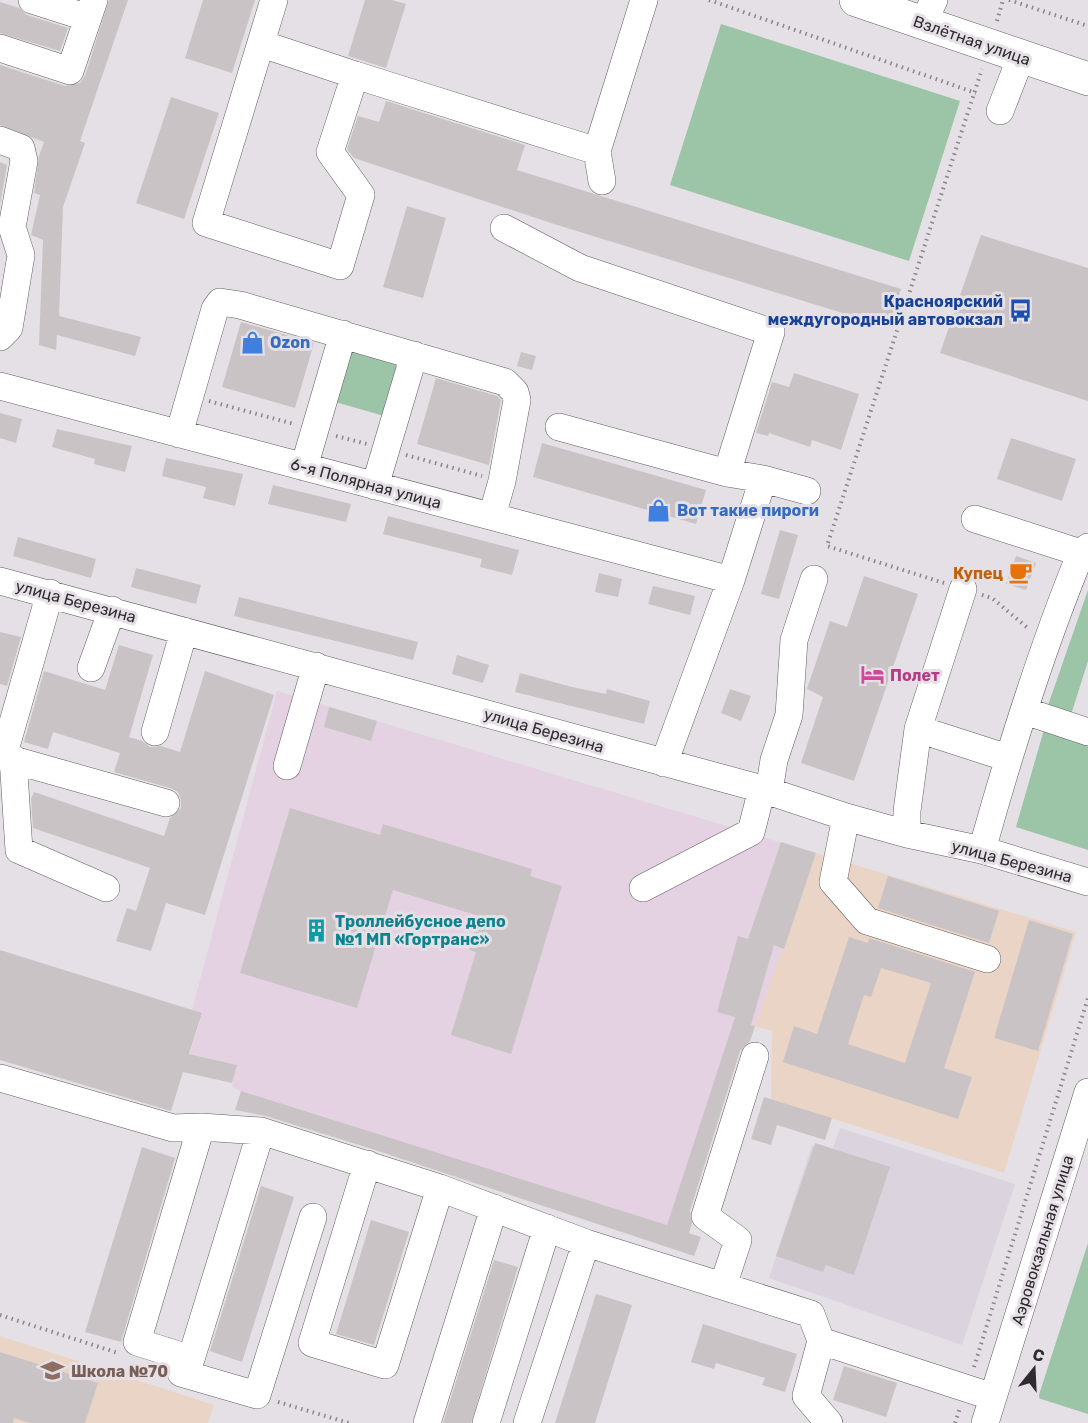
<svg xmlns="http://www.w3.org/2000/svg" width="1088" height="1423" font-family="Rubik,sans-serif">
<rect width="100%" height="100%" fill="#e5e0e5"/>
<path fill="#dbd3dd" d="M840,1128L1015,1184L962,1345L769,1278L812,1145L832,1151Z"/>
<path fill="#e4d2e2" d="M277,691L816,853L755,1026L734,1020L667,1225L241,1091L232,1087L236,1065L190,1054L202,1014L192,1010Z"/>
<path fill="#e9d4c6" d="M816,853L1076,932L1004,1173L771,1099L772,1031L755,1026Z
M0,1336L214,1405L208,1423H0Z"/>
<path fill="#9cc4a7" d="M721,24L960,101L909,261L670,185Z
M351,346L404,362L388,417L335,402Z
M1088,590V661L1069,721L1045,714Z
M1045,726L1088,740V850L1016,827Z
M1088,1243V1414L1038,1398Z"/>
<path fill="#cac3c5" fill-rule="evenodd" d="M109,0H128L80,141L85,143L63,207L59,316L141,337L135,356L57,335L56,350L39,345L43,240L31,235L40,195L34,193L39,156L44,142L0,125V65L65,86L80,83L85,76Z
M203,0H255L232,73L185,58Z
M365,0H392L406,4L386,68L348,56Z
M0,2L19,8L27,15L68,28L60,51L0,33Z
M171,97L219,113L184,219L136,203Z
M386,101L525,145L517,170L901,289L888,327L554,224L354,158L347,149L358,116L379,122Z
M0,162L7,165L0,205Z
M407,206L446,218L423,298L383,287Z
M981,235L1088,268V401L940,353Z
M241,322L314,343L295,408L222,387Z
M521,352L536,356L532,370L517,366Z
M794,373L859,394L841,450L812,440L810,447L769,433L768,436L756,433L772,382L789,387Z
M436,378L497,396L501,400L489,465L417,444Z
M0,413L22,419L16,443L0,438Z
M57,429L132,446L125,472L94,464L95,459L52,447Z
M1011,438L1076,459L1062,501L997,479Z
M542,443L706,490L696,524L533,477Z
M166,458L243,474L235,506L203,498L206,487L162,476Z
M273,485L351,504L346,522L268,504Z
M388,516L519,550L512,575L480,567L482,559L383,534Z
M780,530L798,535L779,599L761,594Z
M18,537L96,559L91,578L13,556Z
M1016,556L1036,563L1026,590L1006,584Z
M136,568L201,585L196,604L131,587Z
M599,573L622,579L618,597L595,592Z
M864,576L918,594L854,781L801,763L823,697L807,689L830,621L847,627Z
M653,586L695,596L690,615L648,604Z
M239,597L418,642L413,660L234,616Z
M0,632L21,637L7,686L0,684Z
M119,645L153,655L129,737L142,741L150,747L161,746L180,752L205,671L274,695L205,915L166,903L151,951L116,941L127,908L136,911L150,868L33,828L31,799L34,792L164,836L170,818L181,808V800L178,792L170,788L114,772L120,753L53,732L48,749L24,742L44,671L105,690Z
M457,655L489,665L483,683L452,674Z
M520,673L572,687L606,694L607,689L650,701L644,724L515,692Z
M730,689L751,696L741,721L721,713Z
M329,707L377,721L371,741L324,727Z
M290,808L380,835L383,824L532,869L530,876L562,886L511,1054L451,1035L476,952L469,950L479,916L393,890L357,1008L240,973Z
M781,842L816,853L784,949L774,945L751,1025L755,1026L750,1041L740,1051L690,1211L692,1223L689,1233L701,1237L694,1256L372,1149L266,1116L235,1110L241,1091L667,1225L735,1017L717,1012L738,936L748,939Z
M888,876L999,911L989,943L878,908Z
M1029,920L1073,934L1038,1051L994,1038Z
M849,937L868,943L869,938L975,972L944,1068L972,1077L958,1119L783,1062L794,1026L817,1034ZM881,968L931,983L905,1063L848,1044L864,995L871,997Z
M0,950L202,1013L189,1054L237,1065L232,1083L183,1072L171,1111L0,1060Z
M764,1097L832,1118L825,1140L777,1125L771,1145L751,1139Z
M815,1143L890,1167L854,1275L826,1265L823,1272L776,1256Z
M142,1147L175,1158L121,1342L85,1332Z
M261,1186L294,1197L242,1362L210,1351Z
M371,1220L409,1232L374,1345L336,1334Z
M494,1260L518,1267L471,1423H443Z
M596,1294L632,1305L595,1423H555Z
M703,1324L797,1354L785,1392L762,1385L765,1378L716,1363L714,1369L691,1362Z
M0,1352L98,1383L85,1423H30L14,1418L13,1423H0Z
M844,1366L897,1383L886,1417L833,1400Z"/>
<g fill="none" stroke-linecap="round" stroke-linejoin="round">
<defs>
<path id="minor" d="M32,0L88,18
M274,0L206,223L340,266L361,195L330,152L355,75L597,151L644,0
M923,23L934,0
M262,44L355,75
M0,48L70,71L94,0
M1000,111L1021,57
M0,140L21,148L24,161L12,227L21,255L9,328L0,337
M597,151L602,181
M504,228L580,268L771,332L727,473
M0,386L731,580
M559,427L727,473L763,479L807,491
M179,434L215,309L220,302L240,305L505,382L515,392L517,400L502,481L492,516
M304,467L343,334
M375,486L414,355
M975,519L1081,553
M0,581L762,789L846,817L907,834L982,850L1088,882
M50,593L3,757L166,803
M91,668L112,610
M1025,711L1088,732
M918,729L1008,758
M155,732L184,631
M13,758L19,850L106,888
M664,763L731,580L763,479
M287,766L316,666
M769,791L774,760L789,715L794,640L814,579
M846,817L833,882L867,921L987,959
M907,834V811L918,729L963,589
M982,850C1010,750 1041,650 1081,553L1088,547
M643,888L751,832L762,789
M0,1078L173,1128L201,1127L261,1131L440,1188L586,1243L811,1314L821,1341L993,1397
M201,1127L137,1342L191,1359L181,1373L257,1395L313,1217
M367,1164L312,1343L385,1365L440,1188
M723,1286L738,1240L705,1216L755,1056
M821,1341L806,1396L829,1423
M191,1359L261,1131
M427,1423L494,1208
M486,1423L547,1228
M527,1423L586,1243
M985,1423L1088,1092"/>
<path id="major" d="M856,0L1088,79"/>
</defs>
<use href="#minor" stroke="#615d61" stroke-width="28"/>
<use href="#major" stroke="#615d61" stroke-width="34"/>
<path stroke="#898689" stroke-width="4" stroke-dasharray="1.5 4.5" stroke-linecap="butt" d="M709,0L976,93
M1009,0L1088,26
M997,21L1003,0
M209,401L294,424
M336,436L367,444
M406,455L482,476
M944,583L827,546L982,69
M982,595L992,598L1029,629
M0,1315L118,1353
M974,1367L1088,998
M278,1402L349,1423
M955,1423L960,1408"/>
<use href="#minor" stroke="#fff" stroke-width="27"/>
<use href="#major" stroke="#fff" stroke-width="33"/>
</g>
<defs>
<symbol id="bus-bare" viewBox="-9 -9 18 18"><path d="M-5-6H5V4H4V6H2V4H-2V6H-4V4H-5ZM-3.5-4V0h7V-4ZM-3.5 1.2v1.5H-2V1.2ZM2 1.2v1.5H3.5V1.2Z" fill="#1a4fb4" stroke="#e5e0e5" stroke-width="2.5" paint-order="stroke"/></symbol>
<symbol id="shop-bare" viewBox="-9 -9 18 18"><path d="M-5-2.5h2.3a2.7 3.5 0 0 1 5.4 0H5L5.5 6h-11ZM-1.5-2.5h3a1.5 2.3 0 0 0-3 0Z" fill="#3f7fe0" stroke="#e5e0e5" stroke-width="2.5" paint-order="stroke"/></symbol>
<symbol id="cafe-bare" viewBox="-9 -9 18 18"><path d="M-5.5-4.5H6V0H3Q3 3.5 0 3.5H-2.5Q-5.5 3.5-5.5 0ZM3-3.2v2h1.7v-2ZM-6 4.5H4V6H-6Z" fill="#e8710a" stroke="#e5e0e5" stroke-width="2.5" paint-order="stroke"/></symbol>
<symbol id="hotel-bare" viewBox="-9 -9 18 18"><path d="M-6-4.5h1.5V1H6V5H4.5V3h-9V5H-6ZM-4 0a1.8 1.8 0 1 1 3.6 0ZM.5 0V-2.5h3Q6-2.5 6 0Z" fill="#d1479c" stroke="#e5e0e5" stroke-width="2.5" paint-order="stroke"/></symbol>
<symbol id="building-bare" viewBox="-9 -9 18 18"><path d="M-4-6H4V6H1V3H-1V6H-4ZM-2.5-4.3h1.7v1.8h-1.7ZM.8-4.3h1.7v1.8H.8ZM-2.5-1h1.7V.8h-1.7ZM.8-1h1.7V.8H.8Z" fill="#0f9aa8" stroke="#e5e0e5" stroke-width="2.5" paint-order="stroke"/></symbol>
<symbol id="school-bare" viewBox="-9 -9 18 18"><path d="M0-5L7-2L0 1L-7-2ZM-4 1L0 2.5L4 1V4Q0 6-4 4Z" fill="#8d6e63" stroke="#e5e0e5" stroke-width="2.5" paint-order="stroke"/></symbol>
</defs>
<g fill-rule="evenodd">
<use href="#bus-bare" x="1004" y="294" width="33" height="33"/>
<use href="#shop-bare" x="236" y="326" width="33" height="33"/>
<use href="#shop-bare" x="642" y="494" width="33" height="33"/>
<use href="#cafe-bare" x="1004" y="556" width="33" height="33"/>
<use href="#hotel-bare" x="856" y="658" width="33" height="33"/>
<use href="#building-bare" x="300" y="914" width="33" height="33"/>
<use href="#school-bare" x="36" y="1354" width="33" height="33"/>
</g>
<g text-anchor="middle" stroke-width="6" stroke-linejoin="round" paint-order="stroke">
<g font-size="16" fill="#2e2c2e" stroke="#e5e0e5">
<text transform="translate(972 40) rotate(19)" y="6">Взлётная улица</text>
<text transform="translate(366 483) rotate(15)" y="6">6-я Полярная улица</text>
<text transform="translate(76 601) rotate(15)" y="6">улица Березина</text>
<text transform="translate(544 730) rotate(16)" y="6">улица Березина</text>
<text transform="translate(1012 861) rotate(15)" y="6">улица Березина</text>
<text transform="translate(1042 1240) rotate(-73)" y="6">Аэровокзальная улица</text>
</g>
<g font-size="16" font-weight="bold" fill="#164399" stroke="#e5e0e5" text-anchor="end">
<text x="1003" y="307">Красноярский<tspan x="1003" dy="18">междугородный автовокзал</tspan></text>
</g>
<g font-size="16" font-weight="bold" fill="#366cbe" stroke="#e5e0e5" text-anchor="start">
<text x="270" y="348">Ozon</text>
<text x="677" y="516">Вот такие пироги</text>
</g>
<g font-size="16" font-weight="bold" fill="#c56008" stroke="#e5e0e5" text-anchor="end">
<text x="1003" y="579">Купец</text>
</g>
<g font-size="16" font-weight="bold" fill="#b23c85" stroke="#e5e0e5" text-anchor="start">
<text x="890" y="681">Полет</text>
</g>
<g font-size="16" font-weight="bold" fill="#0d838f" stroke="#e5e0e5" text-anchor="start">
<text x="335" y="927">Троллейбусное депо<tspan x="335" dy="18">№1 МП «Гортранс»</tspan></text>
</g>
<g font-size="16" font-weight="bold" fill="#785e54" stroke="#e5e0e5" text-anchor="start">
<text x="71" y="1377">Школа №70</text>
</g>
</g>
<g transform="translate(1034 1369) rotate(18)" stroke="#e5e0e5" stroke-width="4.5" paint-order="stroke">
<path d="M0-4.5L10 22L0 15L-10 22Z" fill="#2e2c2e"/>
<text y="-9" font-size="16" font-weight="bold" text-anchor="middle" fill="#2e2c2e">С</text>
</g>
</svg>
